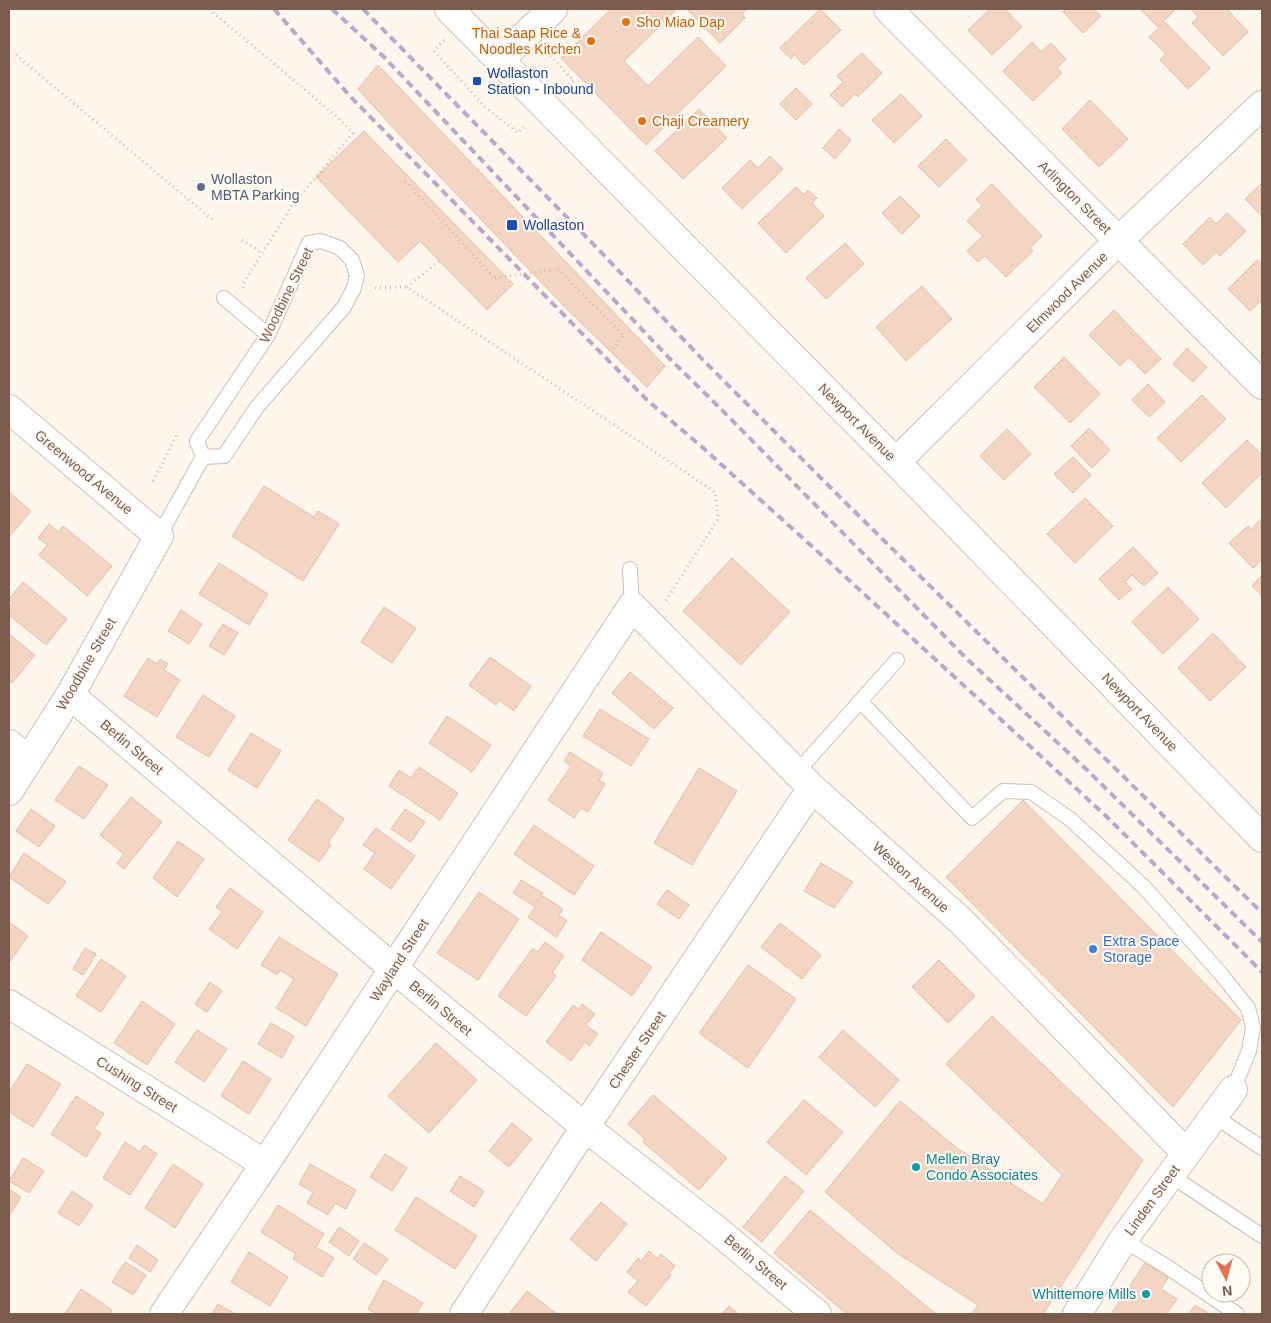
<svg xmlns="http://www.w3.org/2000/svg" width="1271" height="1323" font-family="Helvetica,sans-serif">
<rect width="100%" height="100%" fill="#fdf6ec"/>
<path fill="#f3d5c3" stroke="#e6bba3" d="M611,9H673L675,11L624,61L648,86L698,37L726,66L646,145L561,58Z
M687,9H747L742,14L745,18L720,43Z
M820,9L841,30L804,65L794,55L791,59L780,48Z
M990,9H1005L1022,27L992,55L968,30Z
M1067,9H1094L1101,16L1083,33L1063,12Z
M1142,9H1176L1158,27L1141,10Z
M1191,9H1227L1248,32L1223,56L1192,23L1198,17Z
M1165,22L1210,68L1188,89L1160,60L1166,54L1149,37Z
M1032,42L1041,52L1051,43L1066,59L1057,68L1062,73L1033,101L1003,71Z
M862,53L882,73L858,97L855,94L842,107L830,95L843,82L837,76Z
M378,65L665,366L647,387L566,308L397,132L358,89Z
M796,88L812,104L796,120L780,104Z
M901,94L922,116L894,143L872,120Z
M1090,100L1128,139L1099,167L1062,129Z
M699,109L727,138L683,179L655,151Z
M839,129L851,140L835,159L823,148Z
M364,131L513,284L487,310L420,241L398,262L316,177Z
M946,139L967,160L939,187L918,166Z
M770,156L783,169L742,209L722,188L750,160L758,168Z
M1262,183V216L1245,199Z
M992,184L1042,236L1030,248L1033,251L1006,277L985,256L978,262L967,251L983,236L967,221L982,206L976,199Z
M796,187L804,195L808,190L817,198L812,203L824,216L786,253L758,223Z
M900,196L920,216L902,234L882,213Z
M1227,213L1246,231L1220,256L1216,252L1203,265L1183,244L1210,217L1216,224Z
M845,243L864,264L826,299L806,278Z
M1257,260L1262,264V300L1250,311L1228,289Z
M922,286L952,319L906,361L876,327Z
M1114,310L1161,359L1145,374L1129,357L1120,366L1089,335Z
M1187,348L1207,367L1193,382L1173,364Z
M1064,357L1100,394L1070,423L1034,387Z
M1148,384L1165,402L1149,417L1132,400Z
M1202,395L1226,419L1181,462L1157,438Z
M1089,428L1110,450L1092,468L1071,446Z
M1007,429L1031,454L1004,480L980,456Z
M1247,440L1262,455V473L1226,508L1202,483Z
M1073,457L1091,475L1073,493L1054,474Z
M264,486L314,517L318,511L339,524L303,581L232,536Z
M9,492L31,511L9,537Z
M1085,498L1113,526L1075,563L1047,534Z
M1262,518V560L1253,568L1229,543L1248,526L1251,529Z
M49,524L58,532L63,526L112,566L87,596L39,555L47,545L38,538Z
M1133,547L1158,573L1144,586L1132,575L1125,582L1132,589L1119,600L1099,579Z
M732,558L790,612L741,665L683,611Z
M219,563L268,594L249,625L199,594Z
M1262,575V596L1252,586Z
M23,582L67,619L46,645L9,615V608L13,603L9,599Z
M1168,587L1199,619L1163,654L1132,622Z
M384,607L416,628L392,663L361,642Z
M181,610L202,624L189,644L168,631Z
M223,624L238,633L224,655L209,646Z
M1213,633L1246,667L1210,701L1178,668Z
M9,634L35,655L12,683L9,681Z
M490,657L531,686L514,711L499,700L496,705L469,685Z
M148,658L157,664L160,659L168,664L164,670L180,680L157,717L124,696Z
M630,672L673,708L654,729L612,693Z
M203,695L235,716L209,757L176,737Z
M600,709L649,739L631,766L583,736Z
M447,716L491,745L472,772L429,743Z
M251,733L281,751L257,788L228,770Z
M570,752L603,773L599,780L605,784L588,812L581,808L574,818L548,800L571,766L564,761Z
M79,766L108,785L84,819L55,800Z
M419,767L458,793L440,820L389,786L399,770L411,778Z
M699,768L737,791L692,865L654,843Z
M131,797L162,822L124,869L117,863L124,854L100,835Z
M317,799L344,819L328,843L331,845L319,862L288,840Z
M1023,800L1241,1020L1173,1107L946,877Z
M31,809L55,826L39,847L16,831Z
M405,809L425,822L411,842L391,829Z
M534,825L594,866L574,895L514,854Z
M376,828L415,856L391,889L364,869L375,853L363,845Z
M178,841L204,859L177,897L153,878Z
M24,853L66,882L48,904L9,877Z
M821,863L853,882L834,908L804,891Z
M521,880L543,893L534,906L513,893Z
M230,888L263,912L237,949L209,929L222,912L216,907Z
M667,890L689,905L679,919L657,904Z
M479,892L519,919L478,980L437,953Z
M543,896L563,909L559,915L567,921L556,937L528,917Z
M9,922L28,936L9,963Z
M780,923L821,955L802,979L761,947Z
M601,932L652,967L632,996L582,960Z
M279,937L338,974L306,1026L276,1008L294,979L280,970L277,975L261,965Z
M545,942L564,956L552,973L556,976L526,1016L498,996L533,948L538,952Z
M85,948L96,954L83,975L73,969Z
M101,959L126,976L101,1012L76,996Z
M939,960L975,996L948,1023L912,987Z
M748,965L796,999L748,1068L699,1033Z
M210,982L222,991L207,1012L195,1004Z
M142,1001L175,1024L147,1065L114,1043Z
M582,1004L595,1014L586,1025L598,1034L589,1046L585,1042L571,1061L546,1042L573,1005L579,1009Z
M992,1016L1143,1160L1043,1314H972L978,1305L897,1253L825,1192L900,1101L957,1148L1043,1204L1062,1175L946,1064Z
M271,1023L294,1036L282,1058L258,1044Z
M197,1030L227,1049L204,1082L175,1062Z
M843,1030L899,1080L875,1107L819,1057Z
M436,1043L477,1080L429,1133L388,1096Z
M243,1061L271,1079L249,1114L221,1096Z
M27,1064L61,1084L33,1127L9,1112V1092Z
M653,1095L727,1158L699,1190L643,1142L645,1139L628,1124Z
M76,1096L104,1114L94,1129L101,1133L86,1157L51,1134Z
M804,1100L843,1132L806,1175L767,1142Z
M512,1123L532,1139L509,1167L489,1151Z
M125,1142L140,1152L144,1145L157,1154L130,1195L103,1178Z
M385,1154L407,1168L392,1191L370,1177Z
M23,1158L44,1171L29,1193L9,1181Z
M173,1164L203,1184L175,1228L145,1208Z
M310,1164L356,1190L346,1209L335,1203L328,1215L307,1203L313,1192L299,1184Z
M460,1176L484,1191L474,1207L450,1191Z
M785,1176L804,1191L762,1242L743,1227Z
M9,1189L21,1197L9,1216Z
M72,1191L93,1205L79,1226L58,1213Z
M416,1197L477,1236L455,1269L395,1230Z
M601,1202L627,1224L596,1261L570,1239Z
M278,1205L324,1234L316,1247L334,1258L322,1277L293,1259L296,1254L261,1232Z
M810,1210L936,1314H847L774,1253Z
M339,1227L359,1241L349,1256L329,1242Z
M364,1243L388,1259L376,1275L353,1259Z
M137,1245L158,1260L150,1272L129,1258Z
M649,1251L657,1258L661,1254L675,1266L669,1273L671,1275L646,1306L628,1292L638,1281L627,1272L638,1258L641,1261Z
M249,1252L288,1277L270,1306L231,1282Z
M125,1262L146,1275L133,1295L112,1282Z
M1145,1263L1168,1278L1161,1289L1177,1299L1166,1314H1111Z
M384,1280L423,1303L416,1314H377L368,1309Z
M81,1289L112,1310L110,1314H65Z
M527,1291L557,1314H509Z
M218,1304L235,1314H212Z
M1195,1305L1210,1314H1189Z
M729,1306L738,1314H722Z"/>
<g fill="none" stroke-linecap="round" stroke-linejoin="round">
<defs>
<path id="service" d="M321,241L340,248L352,260L357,275L354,288L344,307L257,407L224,456L203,457L197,441L268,335L309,243Z
M224,298L268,335
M159,536L203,457
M630,569L632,606
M860,701L972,818L1003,791L1031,792L1070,819L1144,887L1221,974L1248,1008L1253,1027L1249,1051L1233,1090
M797,772L897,660
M1214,1116L1262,1148
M1170,1175L1262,1236
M1123,1240L1166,1266L1237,1314"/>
<path id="minor" d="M888,9L1262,385
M499,60L553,9
M9,409L159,536L70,695L9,791
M896,462L1118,241L1262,105
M70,695L393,968L585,1127L718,1231L817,1314
M9,744L28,760
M9,1004L265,1164
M164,1314L265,1164L632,606L812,788L961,921L1186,1153
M464,1314L585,1127L812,788
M1077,1314L1123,1240L1233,1090"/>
<path id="secondary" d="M449,9L896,462L1262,838"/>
</defs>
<use href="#service" stroke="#d1beb0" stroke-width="16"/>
<use href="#minor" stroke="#d1beb0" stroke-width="30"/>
<use href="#secondary" stroke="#d6c0b0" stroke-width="30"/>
<path stroke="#d9b8a5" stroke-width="3" stroke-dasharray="1 4" stroke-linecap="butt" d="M209,9L335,115L353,133L293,204L244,282L243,288
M444,40L434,51L485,107L518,133L526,125
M547,52L574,81L565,88
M16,55L213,220
M405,181L495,278
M242,240L262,253
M558,269L624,336L611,350
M407,287L439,261
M375,288L407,287L715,492L718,519L665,602
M153,481L177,435"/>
<use href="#service" stroke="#fff" stroke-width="14"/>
<use href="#minor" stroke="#fff" stroke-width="28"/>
<use href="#secondary" stroke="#fff" stroke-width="28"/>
<path stroke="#b9a8c9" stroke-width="4" stroke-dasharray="8 5" stroke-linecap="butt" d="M274,9L349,95L647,400L702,447L827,560L1106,816L1262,972
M332,9L384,57L671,360L720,408L967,659L1086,769L1262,942
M363,9L598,249L703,360L854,511L1262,913"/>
<path stroke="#d9b8a5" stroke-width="3" stroke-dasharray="1 4" stroke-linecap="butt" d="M495,278L558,269"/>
</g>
<g fill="#e8710a" stroke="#fffaf3" stroke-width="2">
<circle cx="626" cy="22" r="5"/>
<circle cx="591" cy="41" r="5"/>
<circle cx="642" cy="121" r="5"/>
</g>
<g fill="#1a4fb4" stroke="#fffaf3" stroke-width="2">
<rect x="472" y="76" width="10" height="10" rx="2.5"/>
<rect x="506" y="219" width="12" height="12" rx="2.5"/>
</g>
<circle fill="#5c6f8a" stroke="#fffaf3" stroke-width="2" cx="201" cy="187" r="5"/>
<circle fill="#3f7fe0" stroke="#fffaf3" stroke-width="2" cx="1093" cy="949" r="5"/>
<g fill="#0f9aa8" stroke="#fffaf3" stroke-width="2">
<circle cx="916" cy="1167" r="5"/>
<circle cx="1146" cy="1294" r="5"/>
</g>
<g text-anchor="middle" stroke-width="4" stroke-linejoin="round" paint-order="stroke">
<g font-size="14" fill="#c56008" stroke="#fffaf3" text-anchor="start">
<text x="636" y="27">Sho Miao Dap</text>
<text x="581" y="38" text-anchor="end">Thai Saap Rice &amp;<tspan x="581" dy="16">Noodles Kitchen</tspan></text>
<text x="652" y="126">Chaji Creamery</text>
</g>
<g font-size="14" fill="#164399" stroke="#fffaf3" text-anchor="start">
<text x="487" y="78">Wollaston<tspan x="487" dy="16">Station - Inbound</tspan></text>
<text x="523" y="230">Wollaston</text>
</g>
<g font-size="14" fill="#4e5e75" stroke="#fffaf3" text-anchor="start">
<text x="211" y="184">Wollaston<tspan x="211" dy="16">MBTA Parking</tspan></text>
</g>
<g font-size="14" fill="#7a5c4d" stroke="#fffaf3">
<text transform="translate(1075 197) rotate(45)" y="5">Arlington Street</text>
<text transform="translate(1067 292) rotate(-45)" y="5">Elmwood Avenue</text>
<text transform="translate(286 295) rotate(-64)" y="5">Woodbine Street</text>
<text transform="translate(857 422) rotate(45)" y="5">Newport Avenue</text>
<text transform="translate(84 472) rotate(40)" y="5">Greenwood Avenue</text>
<text transform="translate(86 664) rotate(-60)" y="5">Woodbine Street</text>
<text transform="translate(1140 712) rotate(46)" y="5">Newport Avenue</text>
<text transform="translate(132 747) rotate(40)" y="5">Berlin Street</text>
<text transform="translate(911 877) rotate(42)" y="5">Weston Avenue</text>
<text transform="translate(399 960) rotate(-57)" y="5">Wayland Street</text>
<text transform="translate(441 1008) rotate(40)" y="5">Berlin Street</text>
<text transform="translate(637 1050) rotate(-56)" y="5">Chester Street</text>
<text transform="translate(137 1084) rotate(32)" y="5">Cushing Street</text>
<text transform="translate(1152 1200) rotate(-54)" y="5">Linden Street</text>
<text transform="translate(756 1262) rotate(40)" y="5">Berlin Street</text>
</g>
<g font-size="14" fill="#366cbe" stroke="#fffaf3" text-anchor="start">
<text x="1103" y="946">Extra Space<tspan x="1103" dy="16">Storage</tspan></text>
</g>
<g font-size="14" fill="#0d838f" stroke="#fffaf3" text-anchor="start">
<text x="926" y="1164">Mellen Bray<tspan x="926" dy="16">Condo Associates</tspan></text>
<text x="1136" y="1299" text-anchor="end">Whittemore Mills</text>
</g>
</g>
<rect width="1271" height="1323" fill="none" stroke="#7a5c4d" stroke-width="20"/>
<g transform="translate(1226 1278) rotate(174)"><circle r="24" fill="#fffaf3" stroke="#cabbb1"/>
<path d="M0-4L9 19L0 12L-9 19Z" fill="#e76f51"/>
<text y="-8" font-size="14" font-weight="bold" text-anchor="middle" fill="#7a5c4d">N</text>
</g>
</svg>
